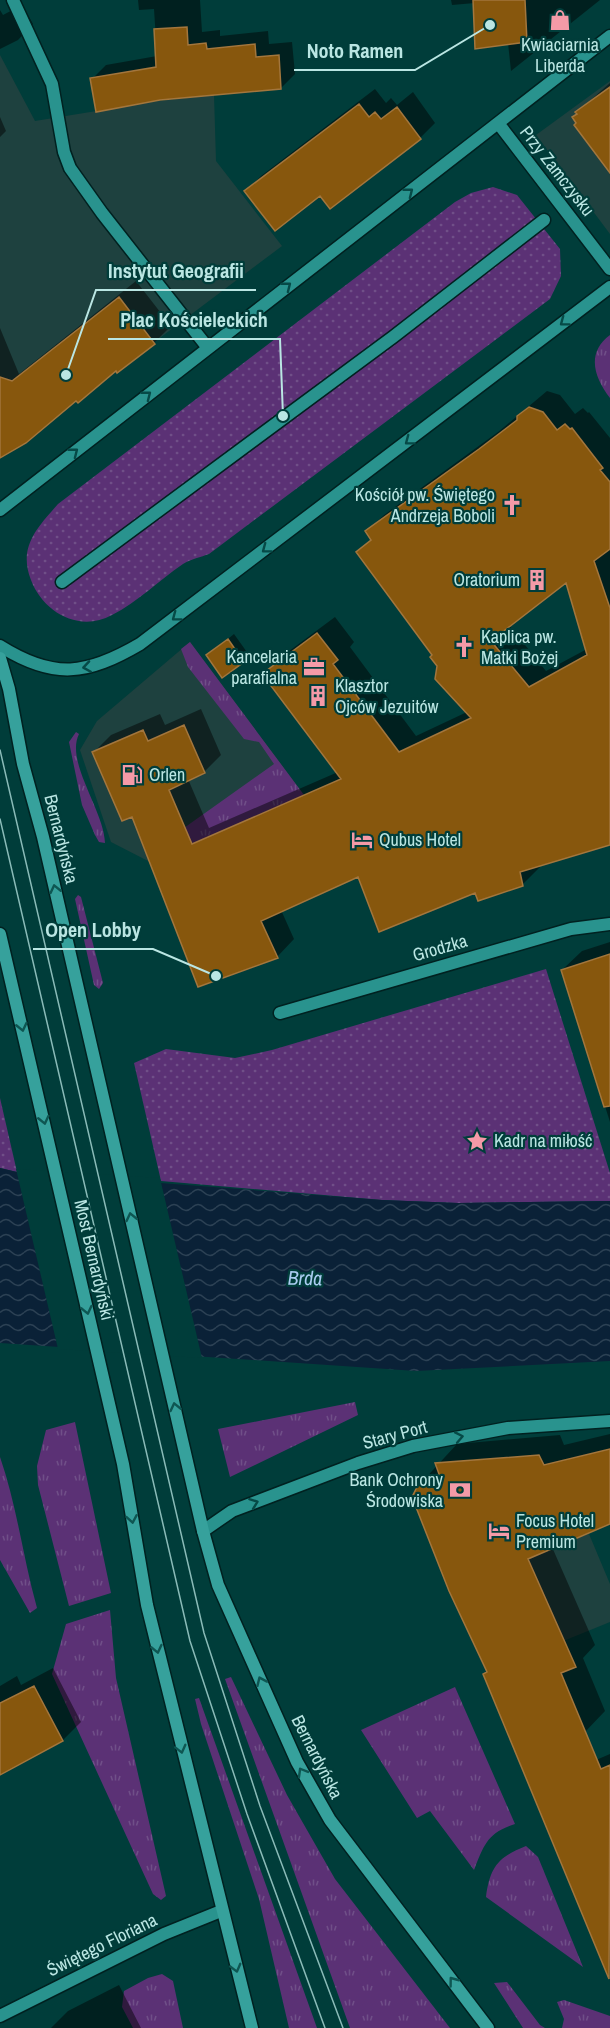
<svg xmlns="http://www.w3.org/2000/svg" width="610" height="2028" font-family="'Archivo Narrow',sans-serif">
<defs>
<pattern id="grass-tufts" width="24" height="20" patternUnits="userSpaceOnUse" patternTransform="scale(1.5)"><rect width="24" height="20" fill="#5b3175"/><path d="M3 7l-1-3M5 7V3M7 7l1-3M15 17l-1-3M17 17v-4M19 17l1-3" fill="none" stroke="#704f88"/></pattern>
<pattern id="park-dots" width="8" height="8" patternUnits="userSpaceOnUse" patternTransform="scale(1.5)"><rect width="8" height="8" fill="#5b3175"/><path d="M2 2h.1M6 6h.1" fill="none" stroke="#704f88" stroke-width="1.8" stroke-linecap="round"/></pattern>
<pattern id="water-waves" width="16" height="10" patternUnits="userSpaceOnUse" patternTransform="scale(1.5)"><rect width="16" height="10" fill="#0a2137"/><path d="M0 5q4-4 8 0t8 0" fill="none" stroke="#2c4154"/></pattern>
</defs>
<rect width="100%" height="100%" fill="#003d3a"/>
<path fill="#1e413f" d="M0,55L35,121L158,101L214,95L216,161L282,246L39,429L40,431L20,447L0,450Z
M610,81V234L536,135Z
M190,642L304,795L150,862L111,842L80,750L97,721Z
M539,1455L577,1538L589,1534L610,1584V1622L487,1672L449,1591L412,1497L419,1483L439,1474L435,1463Z"/>
<path fill="url(#grass-tufts)" d="M610,335V398C594,377 586,353 610,335Z
M190,642L304,795L150,862L153,850L274,764L259,742L244,739L188,667L181,649Z
M76,732L79,734C65,762 104,810 105,843L99,842L95,835L82,805L69,742Z
M78,895L81,897L103,983L99,989L94,985L75,899Z
M355,1402L358,1415L230,1477L218,1429Z
M75,1422L111,1593L69,1606L38,1485L37,1466L46,1430Z
M0,1457C17,1506 23,1558 37,1608L30,1613L0,1560Z
M110,1610L116,1678L166,1896L161,1900L153,1894L52,1674L66,1624Z
M231,1677L287,1795L335,1879L450,2028H350L225,1679Z
M455,1687L515,1824C487,1833 484,1845 474,1870L430,1811L417,1818L361,1730Z
M199,1698L317,2028H289L259,1899L201,1724L195,1699Z
M526,1846L538,1857L583,1967L486,1897C490,1867 498,1857 526,1846Z
M162,1974L173,1981L183,2028H133L122,2007L124,1991L148,1978Z
M507,1982L540,2025L545,2028H523L494,1983Z
M564,2000L610,2016V2028H562L564,2019L557,2002Z"/>
<path fill="url(#park-dots)" d="M493,187L517,195L560,249L561,276L550,299L209,554C201,557 191,559 183,564C159,580 138,602 112,615C79,633 43,612 31,580C18,547 37,528 58,504L455,202L471,193Z
M546,969L610,1173V1201L458,1203L382,1200L161,1181L134,1063L166,1049L235,1058L272,1050Z
M0,1098L17,1172L0,1168Z"/>
<path fill="url(#water-waves)" d="M0,1168L17,1172L382,1200L458,1203L610,1201V1361L416,1371L0,1343Z"/>
<path fill="#003d3a" d="M16,1169L160,1178L202,1358L58,1349Z"/>
<path fill="#0007" fill-rule="evenodd" d="M138,0H200L202,32L220,30V36L268,31L269,44L292,42L295,74L281,88L92,79L106,65L157,56L154,9L139,10Z
M451,0H600L511,71L508,43L475,3L452,5Z
M22,5L33,24L18,40L0,49V10L3,15Z
M610,83V171L577,112Z
M375,89L386,103L391,98L397,105L413,92L435,123L420,138L320,194L246,191L261,176Z
M0,117L6,131L0,137Z
M136,281L171,326L154,343L117,371L116,369L24,443L0,449V328L19,374Z
M547,391L560,395L575,414L583,408L588,413L589,412L610,438V843L539,864L540,867L523,884L475,891L359,875L281,910L294,939L277,957L133,815L94,752L111,735L160,714L165,725L201,709L221,755L204,772L188,779L209,828L338,772L264,674L281,657L335,617L354,642L350,647L416,736L467,712L434,655L358,552L372,538L367,531L384,515L498,432ZM567,580L587,649L546,671L509,625Z
M234,634L249,655L223,676L208,655Z
M610,942V1122L562,970L582,951Z
M610,1434V1522L552,1547L595,1645L583,1658L605,1711L585,1732L589,1763L610,1754V1976L484,1675L488,1671L420,1484L457,1444L560,1435L564,1445Z
M53,1668L81,1722L63,1740L0,1773V1686L17,1676L21,1685Z
M119,1985L141,2028H51L68,2011Z"/>
<path fill="#87570d" stroke="#a3763d" stroke-width="1.5" fill-rule="evenodd" d="M473,0H525L527,42L475,49Z
M187,27L188,45L206,43L207,49L255,44L256,57L279,55L281,89L160,100L96,112L90,78L156,67L154,29Z
M610,87V173L574,125L576,123L572,117L577,114L575,112Z
M359,104L369,117L375,112L381,119L397,107L421,139L330,209L320,196L275,231L244,191Z
M119,297L155,344L117,373L116,371L78,403L76,401L26,443L0,458V377L12,381Z
M529,407L543,412L557,430L565,424L570,429L572,428L603,468L600,470L610,482V549L594,561L610,608V845L520,872L523,886L478,901L475,893L379,932L358,877L261,921L278,958L198,987L132,817L122,821L92,752L143,730L148,741L184,725L205,773L169,790L192,844L341,779L262,674L317,633L338,660L333,664L399,752L471,718L435,679L437,666L430,657L432,655L356,552L371,540L365,531L479,449L517,420V416ZM566,583L587,655L529,687L491,641Z
M228,639L244,662L222,678L206,655Z
M610,954V1106L604,1107L561,970Z
M610,1449V1524L528,1559L576,1667L561,1673L601,1769L610,1765L609,1979L483,1674L487,1672L449,1591L412,1497L419,1483L439,1474L435,1463L539,1455L544,1465Z
M34,1686L63,1741L0,1775V1703Z"/>
<g fill="none" stroke-linecap="round" stroke-linejoin="round">
<defs>
<path id="street" d="M13,0L52,84L64,152L70,168L102,213L208,348
M498,123L610,269
M0,510L610,36
M62,582L393,337L544,220
M0,646C54,680 87,675 140,644L610,287
M280,1013L571,929L610,924
M203,1531L232,1511L358,1463L413,1446L508,1428L610,1421
M0,2016L164,1934L221,1911"/>
<path id="secondary" d="M0,658L9,689L23,764L43,837L203,1531L218,1585L297,1762L330,1820L488,2028
M0,934L123,1464L147,1605L252,2028"/>
</defs>
<use href="#street" stroke="#012120" stroke-width="15"/>
<use href="#secondary" stroke="#012120" stroke-width="15"/>
<use href="#street" stroke="#29938e" stroke-width="12"/>
<use href="#secondary" stroke="#36a19c" stroke-width="12"/>
<path stroke="#8abbb8" stroke-width="1.5" d="M0,750L204,1633L260,1806L343,2028
M0,819L190,1641L247,1814L325,2028"/>
</g>
<defs><path id="oneway-chevron" d="M-2-3.5L2.5 0L-2 3.5" fill="none" stroke-width="1.6" stroke-linecap="round" stroke-linejoin="round" transform="scale(1.5)"/></defs>
<g stroke="#064a47">
<use href="#oneway-chevron" transform="translate(409 192) rotate(-38)"/>
<use href="#oneway-chevron" transform="translate(287 286) rotate(-38)"/>
<use href="#oneway-chevron" transform="translate(564 322) rotate(143)"/>
<use href="#oneway-chevron" transform="translate(147 395) rotate(-38)"/>
<use href="#oneway-chevron" transform="translate(409 441) rotate(143)"/>
<use href="#oneway-chevron" transform="translate(74 452) rotate(-38)"/>
<use href="#oneway-chevron" transform="translate(266 549) rotate(143)"/>
<use href="#oneway-chevron" transform="translate(176 617) rotate(143)"/>
<use href="#oneway-chevron" transform="translate(87 667) rotate(171)"/>
<use href="#oneway-chevron" transform="translate(459 1437) rotate(-11)"/>
<use href="#oneway-chevron" transform="translate(254 1503) rotate(-21)"/>
</g>
<g stroke="#0e5652">
<use href="#oneway-chevron" transform="translate(55 889) rotate(-103)"/>
<use href="#oneway-chevron" transform="translate(22 1027) rotate(77)"/>
<use href="#oneway-chevron" transform="translate(44 1120) rotate(77)"/>
<use href="#oneway-chevron" transform="translate(131 1217) rotate(-103)"/>
<use href="#oneway-chevron" transform="translate(87 1310) rotate(77)"/>
<use href="#oneway-chevron" transform="translate(175 1407) rotate(-103)"/>
<use href="#oneway-chevron" transform="translate(132 1519) rotate(80)"/>
<use href="#oneway-chevron" transform="translate(157 1649) rotate(77)"/>
<use href="#oneway-chevron" transform="translate(261 1681) rotate(-114)"/>
<use href="#oneway-chevron" transform="translate(181 1749) rotate(76)"/>
<use href="#oneway-chevron" transform="translate(302 1772) rotate(-120)"/>
<use href="#oneway-chevron" transform="translate(236 1968) rotate(75)"/>
<use href="#oneway-chevron" transform="translate(453 1981) rotate(-127)"/>
</g>
<defs>
<symbol id="shop-bare" viewBox="-9 -9 18 18"><path d="M-5-2.5h2.3a2.7 3.5 0 0 1 5.4 0H5L5.5 6h-11ZM-1.5-2.5h3a1.5 2.3 0 0 0-3 0Z" fill="#f49aa7" stroke="#003d3a" stroke-width="2.5" paint-order="stroke"/></symbol>
<symbol id="church-bare" viewBox="-9 -9 18 18"><path d="M-1.2-6h2.4v3.5h3.3v2.4h-3.3V6h-2.4V-.1h-3.3v-2.4h3.3Z" fill="#f49aa7" stroke="#003d3a" stroke-width="2.5" paint-order="stroke"/></symbol>
<symbol id="building-bare" viewBox="-9 -9 18 18"><path d="M-4-6H4V6H1V3H-1V6H-4ZM-2.5-4.3h1.7v1.8h-1.7ZM.8-4.3h1.7v1.8H.8ZM-2.5-1h1.7V.8h-1.7ZM.8-1h1.7V.8H.8Z" fill="#f49aa7" stroke="#003d3a" stroke-width="2.5" paint-order="stroke"/></symbol>
<symbol id="office-bare" viewBox="-9 -9 18 18"><path d="M-6-3h4V-5.5h4V-3h4V5H-6ZM-1-4.5V-3h2v-1.5ZM-6 0V1H6V0Z" fill="#f49aa7" stroke="#003d3a" stroke-width="2.5" paint-order="stroke"/></symbol>
<symbol id="fuel-bare" viewBox="-9 -9 18 18"><path d="M-5.5-6h7V0h2V4h1.3V-2.5L3-4.5l.8-.8L6-3V5H2.5V1h-1V6h-7ZM-4.2-4.7v3.2H.2V-4.7Z" fill="#f49aa7" stroke="#003d3a" stroke-width="2.5" paint-order="stroke"/></symbol>
<symbol id="hotel-bare" viewBox="-9 -9 18 18"><path d="M-6-4.5h1.5V1H6V5H4.5V3h-9V5H-6ZM-4 0a1.8 1.8 0 1 1 3.6 0ZM.5 0V-2.5h3Q6-2.5 6 0Z" fill="#f49aa7" stroke="#003d3a" stroke-width="2.5" paint-order="stroke"/></symbol>
<symbol id="sight-bare" viewBox="-9 -9 18 18"><path d="M0-6L1.8-2.2L6-1.7L2.9 1.2L3.7 5.4L0 3.3L-3.7 5.4L-2.9 1.2L-6-1.7L-1.8-2.2Z" fill="#f49aa7" stroke="#003d3a" stroke-width="2.5" paint-order="stroke"/></symbol>
<symbol id="bank-bare" viewBox="-9 -9 18 18"><path d="M-6-4H6V4H-6ZM0-2.3a2.3 2.3 0 1 0 0 4.6a2.3 2.3 0 1 0 0-4.6Z" fill="#f49aa7" stroke="#003d3a" stroke-width="2.5" paint-order="stroke"/></symbol>
</defs>
<g fill-rule="evenodd">
<use href="#shop-bare" x="545" y="5" width="30" height="30"/>
<use href="#church-bare" x="497" y="490" width="30" height="30"/>
<use href="#building-bare" x="522" y="565" width="30" height="30"/>
<use href="#church-bare" x="449" y="632" width="30" height="30"/>
<use href="#office-bare" x="299" y="652" width="30" height="30"/>
<use href="#building-bare" x="303" y="681" width="30" height="30"/>
<use href="#fuel-bare" x="117" y="760" width="30" height="30"/>
<use href="#hotel-bare" x="347" y="825" width="30" height="30"/>
<use href="#sight-bare" x="462" y="1126" width="30" height="30"/>
<use href="#bank-bare" x="445" y="1475" width="30" height="30"/>
<use href="#hotel-bare" x="484" y="1516" width="30" height="30"/>
</g>
<g text-anchor="middle" stroke-width="4.5" stroke-linejoin="round" paint-order="stroke">
<g font-size="18" fill="#bae6e3" stroke="#003d3a" text-anchor="start">
<text x="560" y="51" text-anchor="middle">Kwiaciarnia<tspan x="560" dy="21">Liberda</tspan></text>
<text x="495" y="501" text-anchor="end">Kościół pw. Świętego<tspan x="495" dy="21">Andrzeja Boboli</tspan></text>
<text x="520" y="586" text-anchor="end">Oratorium</text>
<text x="481" y="643">Kaplica pw.<tspan x="481" dy="21">Matki Bożej</tspan></text>
<text x="297" y="663" text-anchor="end">Kancelaria<tspan x="297" dy="21">parafialna</tspan></text>
<text x="335" y="692">Klasztor<tspan x="335" dy="21">Ojców Jezuitów</tspan></text>
<text x="149" y="781">Orlen</text>
<text x="379" y="846">Qubus Hotel</text>
<text x="494" y="1147">Kadr na miłość</text>
<text x="443" y="1486" text-anchor="end">Bank Ochrony<tspan x="443" dy="21">Środowiska</tspan></text>
<text x="516" y="1527">Focus Hotel<tspan x="516" dy="21">Premium</tspan></text>
</g>
<g font-size="18" fill="#bae6e3" stroke="#003d3a">
<text transform="translate(557 171) rotate(52)" y="6">Przy Zamczysku</text>
<text transform="translate(61 839) rotate(76)" y="6">Bernardyńska</text>
<text transform="translate(440 948) rotate(-16)" y="6">Grodzka</text>
<text transform="translate(94 1260) rotate(77)" y="6">Most Bernardyński</text>
<text transform="translate(395 1435) rotate(-15)" y="6">Stary Port</text>
<text transform="translate(317 1757) rotate(63)" y="6">Bernardyńska</text>
<text transform="translate(102 1945) rotate(-26)" y="6">Świętego Floriana</text>
</g>
<g font-size="20" font-style="italic" fill="#abcdf2" stroke="#003d3a">
<text transform="translate(305 1278) rotate(1)" y="7">Brda</text>
</g>
</g>
<path fill="none" stroke="#bae6e3" stroke-width="2" d="M490 25L415 70H294M66 375L96 290H256M283 416L280 339H108M216 976L153 949H33"/>
<g fill="#bae6e3" stroke="#003d3a" stroke-width="2">
<circle cx="490" cy="25" r="6"/>
<circle cx="66" cy="375" r="6"/>
<circle cx="283" cy="416" r="6"/>
<circle cx="216" cy="976" r="6"/>
</g>
<g font-size="20" text-anchor="middle" font-weight="bold" fill="#bae6e3" stroke="#003d3a" stroke-width="4.5" stroke-linejoin="round" paint-order="stroke">
<text x="355" y="58">Noto Ramen</text>
<text x="176" y="278">Instytut Geografii</text>
<text x="194" y="327">Plac Kościeleckich</text>
<text x="93" y="937">Open Lobby</text>
</g>
</svg>
